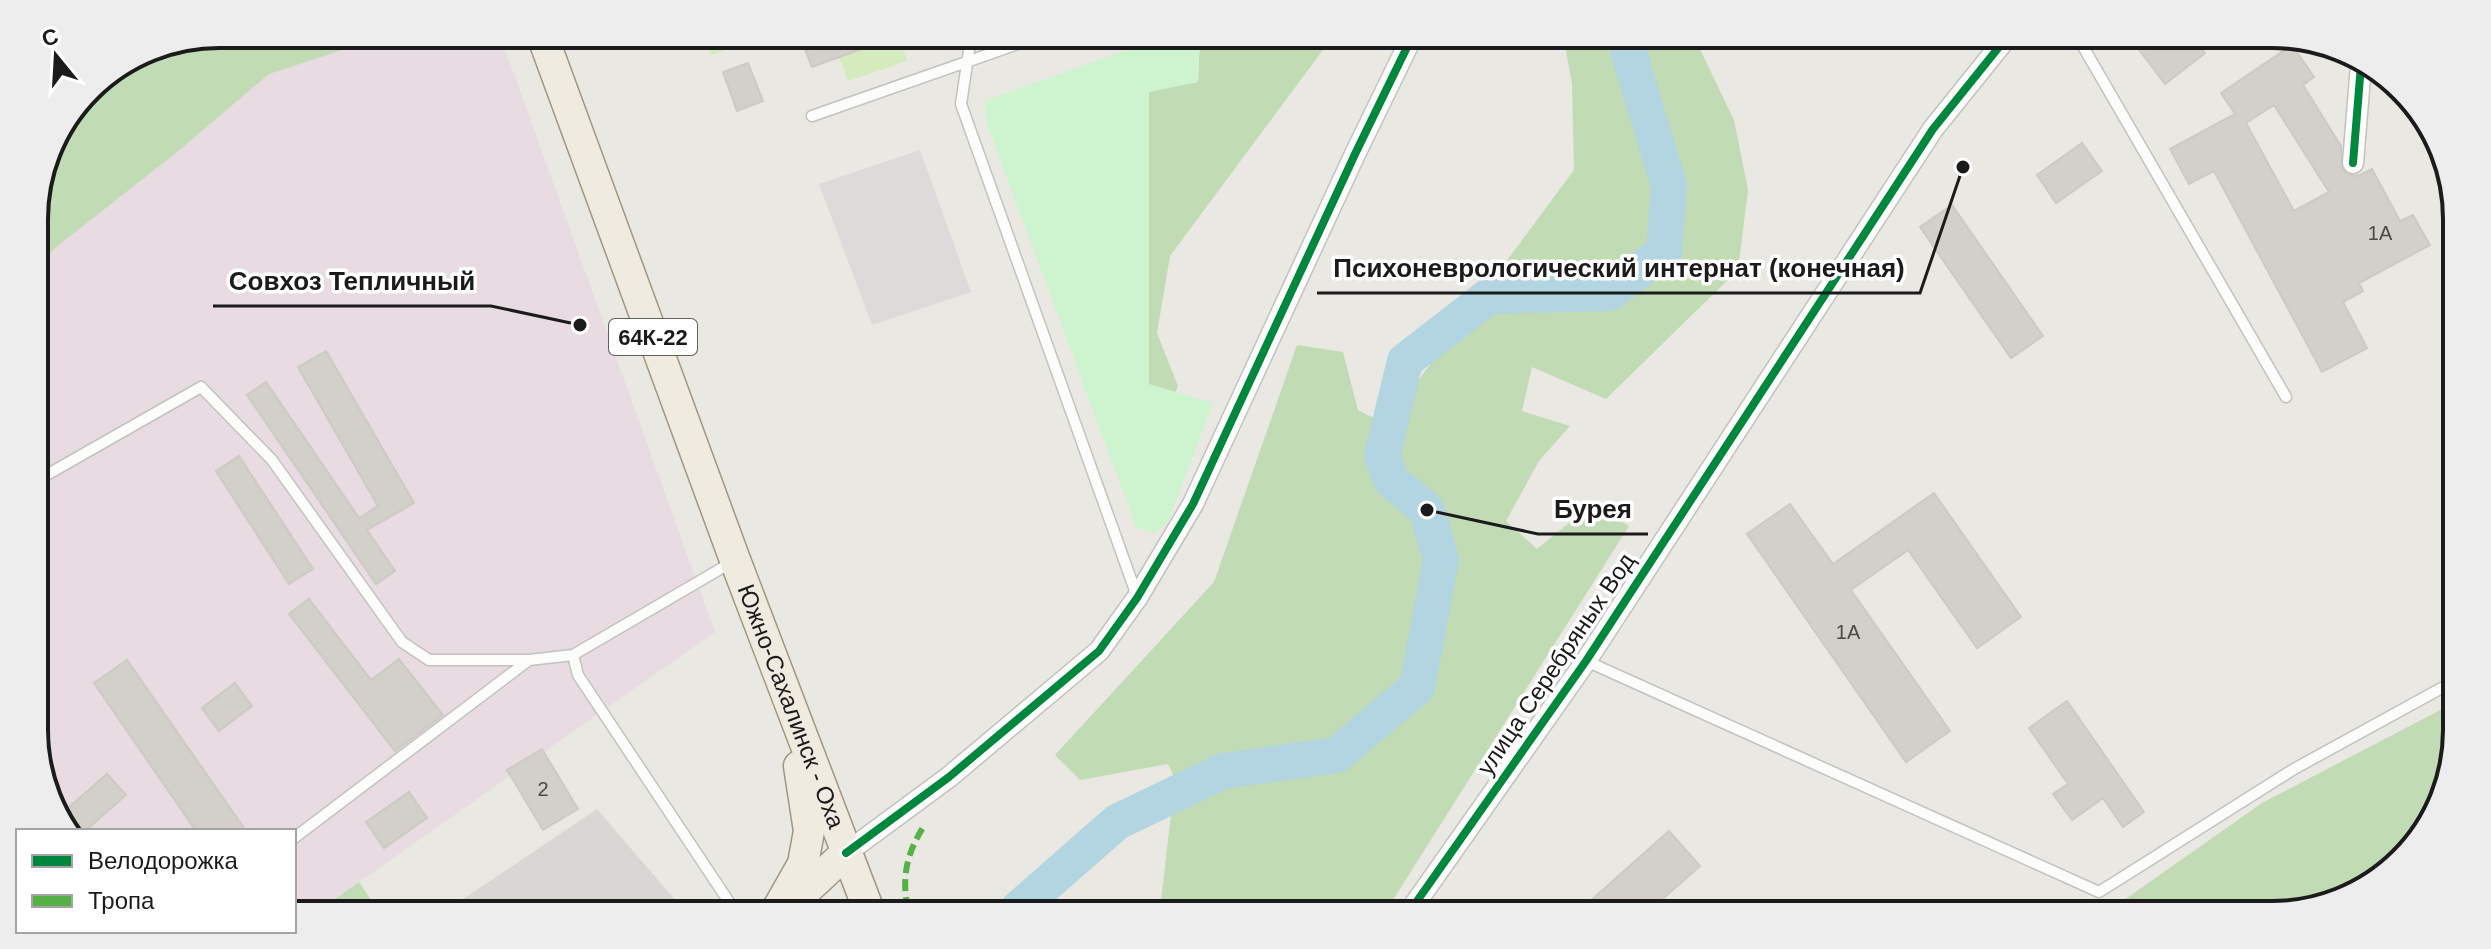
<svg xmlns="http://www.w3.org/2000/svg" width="2491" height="949" font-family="Arial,sans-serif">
<rect width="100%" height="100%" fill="#eae8e2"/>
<path fill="#d9d7d4" d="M597,809L676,901L667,908L451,907Z"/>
<path fill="#e8dbe2" d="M219,34L500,35L715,632L325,906H294V831H70L37,766L34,206L53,137L97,80L148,48Z"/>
<path fill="#d3ebbd" d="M704,36L768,37L710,55Z
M895,37H899L907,61L848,81L839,57Z"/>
<path fill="#c1dbb4" d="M240,34L354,35L351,47L269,74L177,152L55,248L35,270L34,206L53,137L97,80Z
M1200,38L1331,39L1170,256L1157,333L1178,386L1152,449L1136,91L1198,82Z
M1564,40L1696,41L1734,120L1748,190L1738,270L1606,399L1532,367L1522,411L1570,426L1539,461L1506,521L1537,549L1579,515H1611L1629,526L1386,911L1160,910L1175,779L1168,764L1080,780L1055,755L1214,582L1297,345L1343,352L1358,410L1386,424L1574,170L1572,84Z
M2448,706L2447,789L2385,877L2284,915L2118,914L2117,905L2262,803Z
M359,882L371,900L363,906H325Z"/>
<path fill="#cdf4cf" d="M1139,38H1200L1198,82L1149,92V384L1213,403L1168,522L1154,534L1136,527L987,124L984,101L1141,45Z"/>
<path fill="#dcdbd9" d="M920,150L971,292L872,325L819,184Z"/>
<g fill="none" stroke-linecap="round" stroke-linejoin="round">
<path stroke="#b2d5e1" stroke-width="36" d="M1018,909L1117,822L1223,771L1337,755L1417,687L1441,560L1427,510L1391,480L1382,456L1405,361L1489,296L1609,293L1664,252L1669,186L1625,40"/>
</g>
<path fill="#d3d0cb" stroke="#cdc9c3" stroke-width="2" fill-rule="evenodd" d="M800,37H889V39L812,67Z
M2134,43H2197L2205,53L2165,84Z
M2292,45L2314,77L2303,85L2341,146L2342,169L2353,176L2360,175L2372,169L2400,221L2413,215L2430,245L2359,283L2363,291L2343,302L2367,348L2322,372L2214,171L2189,184L2170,149L2235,114L2221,93ZM2274,105L2329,192L2294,211L2246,123Z
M748,63L763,101L737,111L723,72Z
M2082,143L2102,171L2056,203L2037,175Z
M1952,205L2043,336L2011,358L1920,227Z
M326,351L414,503L367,530L395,571L376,584L247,395L266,382L359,518L378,506L298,367Z
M239,456L313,569L289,584L216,471Z
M1934,493L2021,617L1977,648L1908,550L1851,590L1950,731L1906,762L1747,534L1790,504L1833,564Z
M309,599L371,680L399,659L443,715L395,751L289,614Z
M127,660L246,831H196L94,683Z
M235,683L252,706L219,731L202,708Z
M2067,701L2144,812L2123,827L2103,798L2072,820L2053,794L2068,784L2029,728Z
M542,749L578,809L543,830L507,770Z
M107,774L126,795L85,831H70L61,814Z
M409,792L427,818L384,848L366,822Z
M1669,831L1700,866L1648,912H1578Z"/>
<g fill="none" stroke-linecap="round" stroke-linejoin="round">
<defs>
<path id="lane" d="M971,37L961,104L1137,596
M2081,43L2286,397
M812,116L1035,38
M36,481L201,387L272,460L402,642L429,660H529
M573,655L578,675L733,908
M1586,661L2099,892L2294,769L2449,684
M294,838L529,660L573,655L734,561"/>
<path id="street" d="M2353,163L2361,65L2358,61
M846,853L949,777L1099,651L1137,598L1193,504L1356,152L1411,39
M1410,911L1586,661L1933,129L2003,42"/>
<g id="primary">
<path id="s1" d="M542,35L735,560L868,908"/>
<path d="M789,906L846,853"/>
<path d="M778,908L803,864L809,831L799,766"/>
</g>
</defs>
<use href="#lane" stroke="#c2c2bf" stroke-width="13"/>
<use href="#street" stroke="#c2c2bf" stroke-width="23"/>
<use href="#primary" stroke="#9f9780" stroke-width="33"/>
<use href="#lane" stroke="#fcfcfb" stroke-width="10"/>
<use href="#street" stroke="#fcfcfb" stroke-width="20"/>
<use href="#primary" stroke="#f0ebe1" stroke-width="30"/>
<path stroke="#55b145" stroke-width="6" stroke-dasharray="12 6" stroke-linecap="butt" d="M908,909C901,878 907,852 924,826"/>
<defs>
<path id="cycleway" d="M2353,163L2361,65L2358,61
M846,853L949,777L1099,651L1137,598L1193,504L1356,152L1411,39
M1410,911L1586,661L1933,129L2003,42"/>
</defs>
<use href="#cycleway" stroke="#fff" stroke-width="13"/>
<use href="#cycleway" stroke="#00873e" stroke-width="8"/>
</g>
<g text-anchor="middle" stroke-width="7" stroke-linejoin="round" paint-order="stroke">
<g font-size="20" fill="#4a4948">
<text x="2380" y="240">1А</text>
<text x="1848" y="639">1А</text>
<text x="543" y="796">2</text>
</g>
<rect fill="#fff" stroke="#5f5f5f" stroke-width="2" x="609" y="319" width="88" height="36" rx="6"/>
<g font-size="22" font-weight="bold" fill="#1b1b1b">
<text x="653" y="345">64К-22</text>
</g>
<g font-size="24" fill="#1b1b1b" stroke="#fff">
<text transform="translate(1556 664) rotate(-56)" y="8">улица Серебряных Вод</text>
<text dy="8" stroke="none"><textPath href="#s1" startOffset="716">Южно-Сахалинск - Оха</textPath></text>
</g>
</g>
<path d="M0 0H2491V949H0ZM219 48H2272A171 171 0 0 1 2443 219V730A171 171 0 0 1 2272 901H219A171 171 0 0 1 48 730V219A171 171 0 0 1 219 48Z" fill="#ededed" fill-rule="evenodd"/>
<path fill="none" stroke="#1b1b1b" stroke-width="4" d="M219 48H2272A171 171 0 0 1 2443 219V730A171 171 0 0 1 2272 901H219A171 171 0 0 1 48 730V219A171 171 0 0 1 219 48Z"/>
<path fill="none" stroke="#1b1b1b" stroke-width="3" d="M1963 167L1920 293H1317M580 325L491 306H213M1427 510L1538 534H1648"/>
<g fill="#1b1b1b" stroke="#fff" stroke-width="3">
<circle cx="1963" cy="167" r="8"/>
<circle cx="580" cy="325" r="8"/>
<circle cx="1427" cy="510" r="8"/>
</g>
<g font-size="26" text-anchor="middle" font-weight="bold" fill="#1b1b1b" stroke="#fff" stroke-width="7" stroke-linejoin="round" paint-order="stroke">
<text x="1619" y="277">Психоневрологический интернат (конечная)</text>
<text x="352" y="290">Совхоз Тепличный</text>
<text x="1593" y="518">Бурея</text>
</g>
<rect x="16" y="829" width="280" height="104" fill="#ffffff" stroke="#a4a4a4" stroke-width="2"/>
<rect x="32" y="855" width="40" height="12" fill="#00873e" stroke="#a4a4a4" stroke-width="2"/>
<text x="88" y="869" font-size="24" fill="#1b1b1b">Велодорожка</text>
<rect x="32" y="895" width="40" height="12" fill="#55b145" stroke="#a4a4a4" stroke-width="2"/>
<text x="88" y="909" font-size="24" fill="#1b1b1b">Тропа</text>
<g transform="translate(56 56) rotate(342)" stroke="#ffffff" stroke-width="6" paint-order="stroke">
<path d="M0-6L14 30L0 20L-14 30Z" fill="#1b1b1b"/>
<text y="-12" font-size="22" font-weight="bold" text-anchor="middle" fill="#1b1b1b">С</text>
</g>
</svg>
